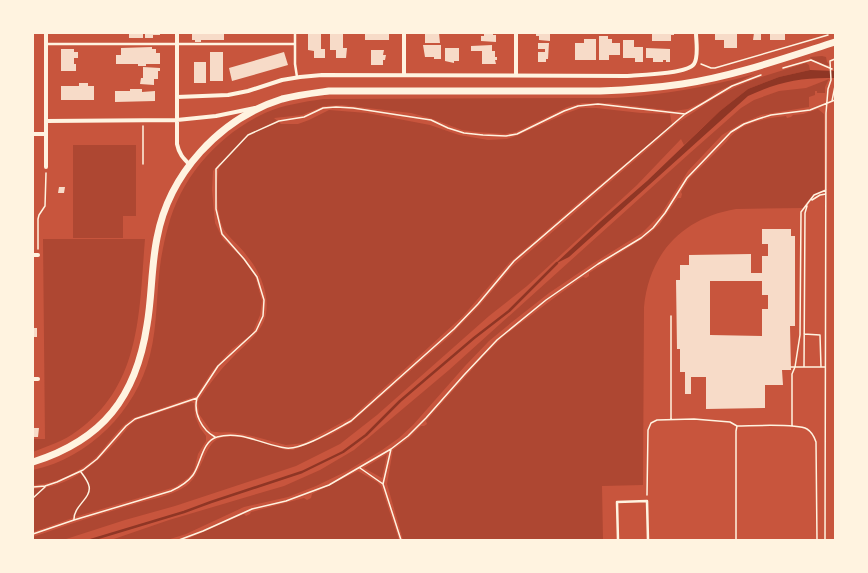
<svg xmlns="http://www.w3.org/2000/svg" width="868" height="573" font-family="'PT Sans Narrow',sans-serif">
<rect width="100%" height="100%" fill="#c8553d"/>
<path fill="#ae4732" d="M822,56L826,57L827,62L830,65H826L811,59L810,57Z
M806,63L809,65L810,70L779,77L748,89L720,111L684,145L681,139L637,185L527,286L489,316L377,415L340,444L296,466L175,506L125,520L63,540H33V537C66,525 98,515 132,505C150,499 170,497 186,486C201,476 205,444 218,439C235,431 268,445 286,450H293L332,434L351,423L451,335L480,305L512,267L679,122L715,98L736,87L755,79Z
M755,74L718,91L704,101L688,109L674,111L610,103H582L567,107L516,132L505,134L476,132L462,130L430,118L411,113L342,105L324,106L302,115L274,118L281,124H298L309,120L329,110L367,113L430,125L459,135L488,140L507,139L516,136L567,113L581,108H596L641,113L670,114L672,125L578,203L510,262L463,316L352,417L304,443L286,445C269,441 253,435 236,433C227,431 220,434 211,431L199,414L198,401C208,386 219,371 232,358C243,346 257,337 264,321C272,300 261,272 247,256C241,247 228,237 223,228C217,215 216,189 218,174C218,170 220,166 220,162L213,171L212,190L215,223L223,239L243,259L255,276L262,301L260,315L252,334L232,349L212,371L196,396L133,418C118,428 109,443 97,456C82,471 54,485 33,485V470C89,458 136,411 150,355C158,324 156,291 161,259C163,248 165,237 168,227C181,177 218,135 265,113C283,105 303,102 323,99L614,98C663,95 708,87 755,74Z
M829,79L825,87V93H817V91H815V95L809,97V107L761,115L740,124L722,135L688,171L661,214L642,233L592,264L549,293L512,322L489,341L465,366L413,425L399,438L382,450L347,471L316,486L288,497L244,507L186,534L167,540H111L169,520L284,486L320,470L354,450L449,370L690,153L741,108L754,100L779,91L806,88Z
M818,109L824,114V191C814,193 808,199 803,208L736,209C682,218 649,254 644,307L643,485L602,486L603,540H403L387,484L393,450L409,438L421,426H424L427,424L426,421L483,357L504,336L554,298L583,277L586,278L589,276V273L647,236L659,225L678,198H681L682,194L681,192L690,178L727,141C739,123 766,118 786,116L787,118L791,117L793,115L803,114Z
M73,145H136V216H123V238H73Z
M43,239H145C139,310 142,385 77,431C64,441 48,446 33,452V439H45Z
M191,402L194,403L195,416L200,428L206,436V441L198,454L194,470L189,477L175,487L75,517L33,532V489C76,487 105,456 130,425L137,420Z
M387,454L382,478L364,468Z
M358,471L377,482L381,486L399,540H185L244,514L246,516L250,514L251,512L304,498L307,500L311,498L312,494Z"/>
<path fill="#8f3625" d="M810,70L835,71V78C802,77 778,82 748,96L569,257L555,264L601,221L647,181L720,111L748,89L779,77Z"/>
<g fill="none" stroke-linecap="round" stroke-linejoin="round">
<path stroke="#8f3625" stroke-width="2.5" d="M91,540L184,512L211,502L302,472L343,452L366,435L400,401L474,338L509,311L557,263"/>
</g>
<path fill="#f7dbc8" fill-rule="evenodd" d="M129,33H143V38H129Z
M145,33H160V35H153V38H145Z
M192,33H224V40H201V42H195V40H192Z
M330,33L343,34V48H347L346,58H336V50H330Z
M365,33H389V40H365Z
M425,33H439L440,43H425Z
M484,33H493V35H496V42L481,41V36H484Z
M536,33H550V41L539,40V36H536Z
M652,33H674V35H671V41H652Z
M715,33H737V48H724V40H715Z
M754,33H761V40H753Z
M770,33H785V40H770Z
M308,34H321V49H325V58H314V51L308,50Z
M599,36H608V39H612V43H620V55H609V60H599Z
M584,39H596V60H575V43H584Z
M623,40H634V47H643V62H635V58H623Z
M538,43H549L548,59H546V62H538V52H545V49H538Z
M423,45H441V59H434V57H425Z
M492,45V51H495V57H497V60H495L496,64H482V51H471V46Z
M152,47V49H156V53H160V64H146V66H138V64H116V55H121V48Z
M445,48H459V61H454V63L445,61Z
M646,48L670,49V62H666V60H663V62H653V58H646Z
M61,49H74V52H78V58H74V64H76V71H61Z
M371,50H384L383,55H386L385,60H383V65H371Z
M210,52H223V81H210Z
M284,52L288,65L232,81L229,68Z
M194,62H206V83H194Z
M143,67L160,68V71H158V79H154V85L140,84L141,78H143Z
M79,83H88V86H94V100H61V86H79Z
M130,89H142V92L155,91V101L115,102V91H130Z
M59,187H65L64,193H58Z
M762,229H791V236H795V326H790L791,370H782L783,385H765V408L706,409V377H691V394H685V372H680V349H677L676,280H680V265H689V255L751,254V273H762V256H768V244H762ZM710,281H762V295H768V309H762V336L710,335Z
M33,328H37V337H33Z
M33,428H39L38,437H33Z"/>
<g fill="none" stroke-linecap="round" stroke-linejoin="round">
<path stroke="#fff3e0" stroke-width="1.5" d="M701,64L711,68H715L828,35
M783,68L811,60L832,69
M832,101L835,86
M143,164V126
M812,200L820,195L826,194
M38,249V219L39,215L45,206L46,173
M804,334L820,335L821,367
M791,367H825
M804,367L805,213L807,206
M197,398C193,413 202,430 215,437
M671,419V316
M792,426V374L795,367L800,335L801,212L814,195L826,190
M391,449L383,484L401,540
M360,468L383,484
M33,487L45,486L57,482L83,470L97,459L126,426L135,419L197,398L218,366L256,331L263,316L264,300L257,277L244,259L222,234L216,209V169L248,135L279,121L304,117L323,108L336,107L353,108L431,120L448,128L464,133L483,135L506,136L517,134L564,111L578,106L598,104L685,114
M647,495L648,430L651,423L657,420L694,419L730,422L737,426C751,426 796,423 807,429C812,432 814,436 816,442L817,540
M33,498L45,487
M74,520C73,506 92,498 89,486C88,481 84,476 81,472
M33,534L74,520L171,491C180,487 187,483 193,475C201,464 202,441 217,437C241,430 263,445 286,448C302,450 336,429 351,421L454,329L478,304L514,261L685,114L732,86L761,75
M179,540L203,531L252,509L286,501L329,485L391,449L408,436L426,418L464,375L497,340L546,300L598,264L641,238L653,228L665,213L687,178L731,132L744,124L758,119L771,115L810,110L835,100
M736,540V431L737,426
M825,540L826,113L828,89L831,80L830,61L835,59"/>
<path stroke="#fff3e0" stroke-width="2.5" d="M295,33V64L297,77
M46,44H295
M618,540L617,502L647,501L648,540"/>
<path stroke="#fff3e0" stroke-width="4" d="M46,33V167
M177,33V144C179,154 183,158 190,165
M404,75V33
M516,75V33
M177,97L228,95L248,91L282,80L300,77L322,75L626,76C639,75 688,74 694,64C699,56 696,41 696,33
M46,121L177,120L216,116L255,108
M33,134H46
M33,255H38
M33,379H38"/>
<path stroke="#fff3e0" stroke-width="7" d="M33,462C103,440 136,397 147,325C152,297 151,267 157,238C169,174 219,119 282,99C297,95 314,93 329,91H600C627,90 655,88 682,84C734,76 785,58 835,42"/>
</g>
<rect width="868" height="573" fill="none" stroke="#fff3e0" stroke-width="68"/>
</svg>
